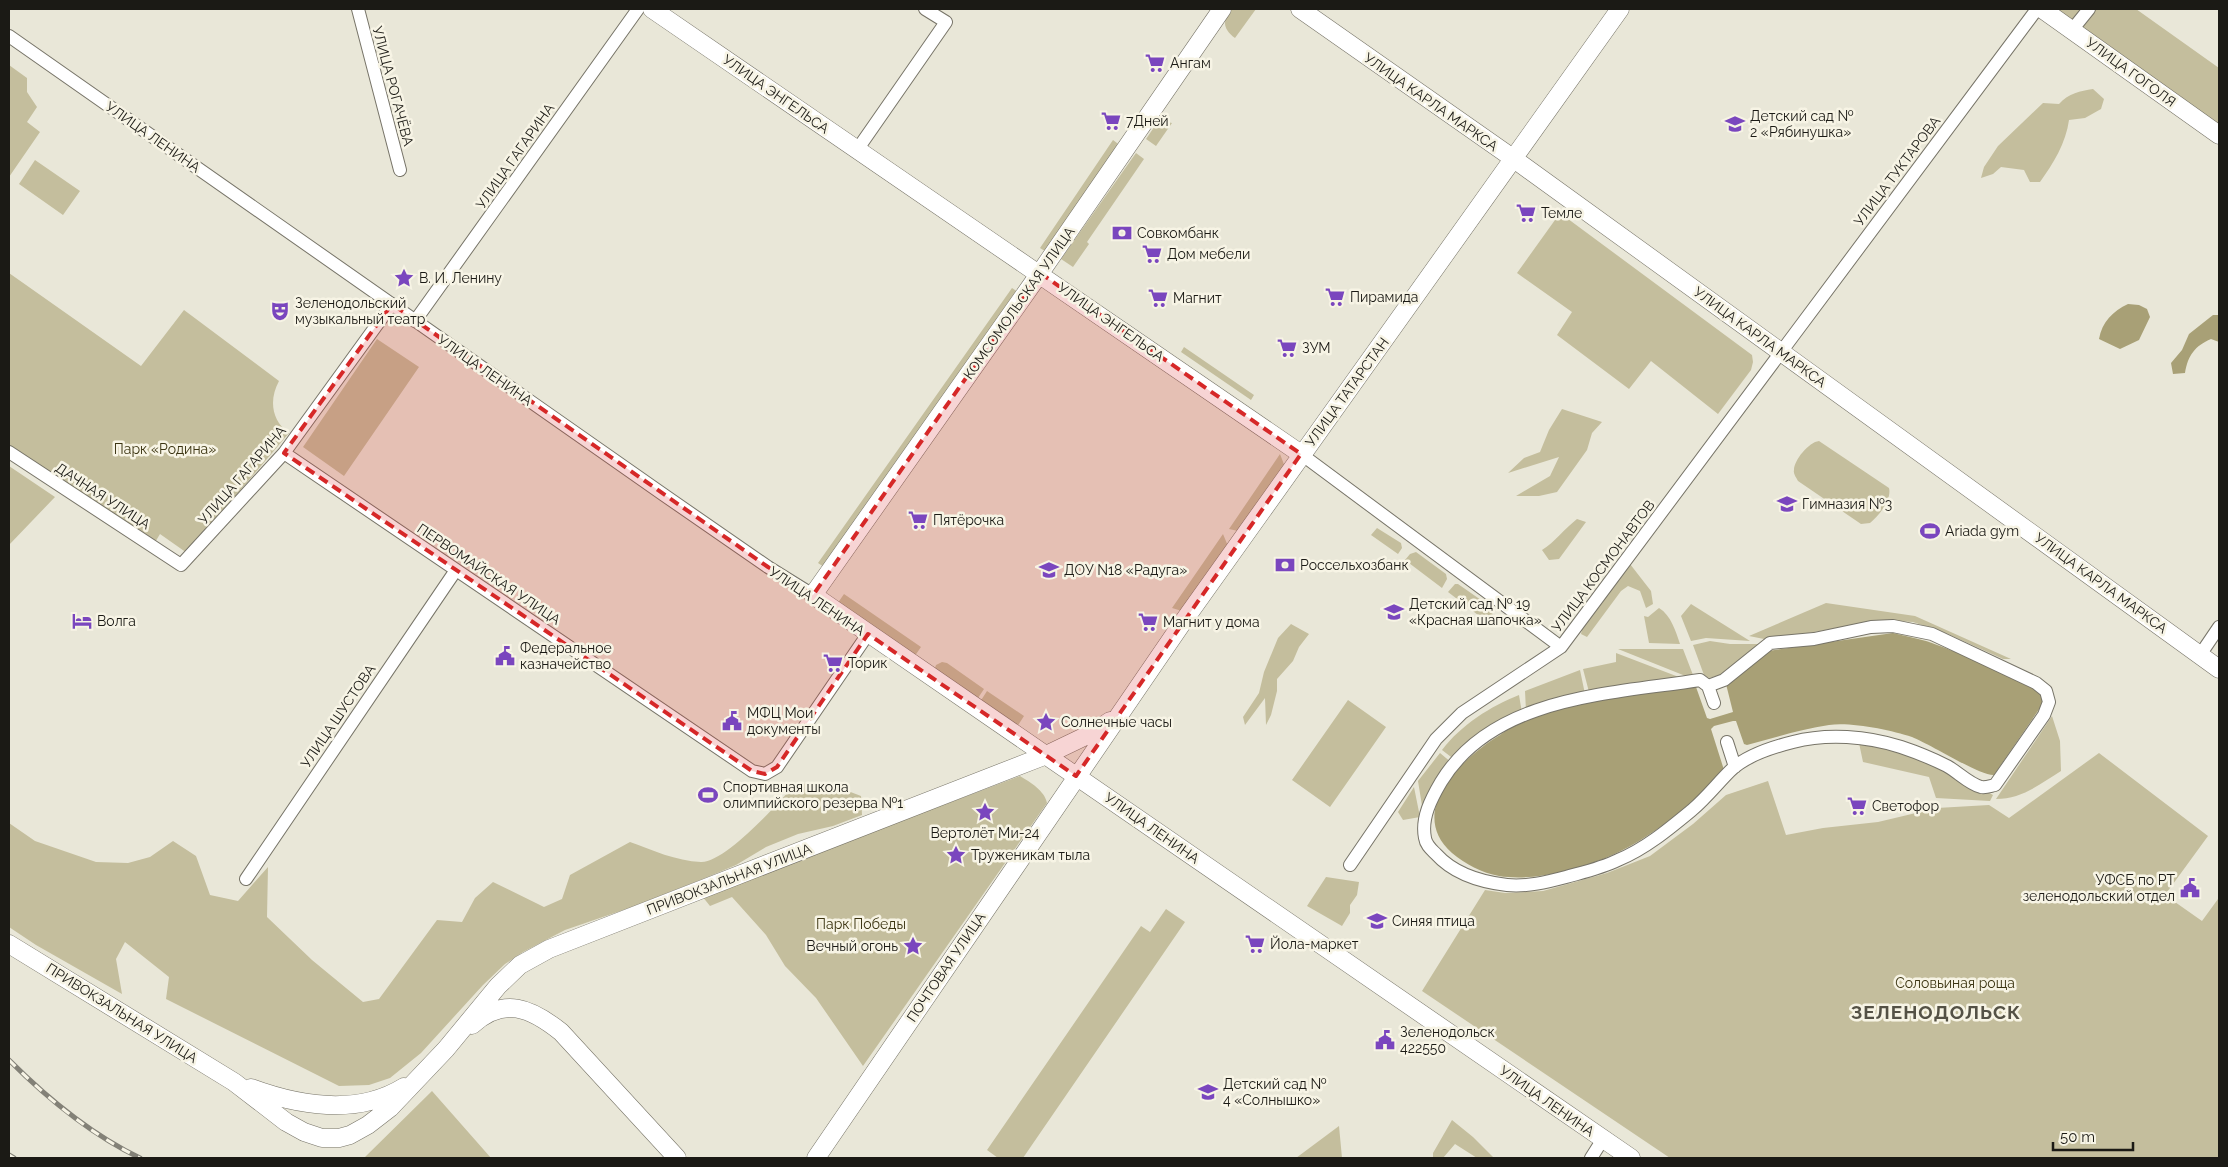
<svg xmlns="http://www.w3.org/2000/svg" width="2228" height="1167" font-family="Raleway,sans-serif">
<rect width="100%" height="100%" fill="#e9e7d8"/>
<path fill="#c4be9d" d="M1231,9H1256L1235,38C1223,29 1222,21 1231,9Z
M2056,9H2136L2219,68V125Z
M9,65L27,78V92L37,107L27,122L40,132L9,177Z
M2093,89L2104,99L2101,109L2085,118L2069,120C2066,143 2053,164 2040,182H2030L2024,170L2001,167L1993,174L1981,178L1984,167L1998,146L2043,103L2059,104C2069,93 2080,91 2093,89Z
M1159,120L1172,123L1156,146L1146,139Z
M1113,140L1121,146L1048,253L1040,248Z
M1136,153L1144,159L1087,242L1089,244L1073,267L1061,259Z
M35,160L80,191L63,215L19,184Z
M1560,213L1752,355L1753,362L1751,370L1718,414L1651,361L1629,389L1557,335L1572,312L1517,273Z
M9,273L141,366L184,310L279,381C269,399 271,421 289,433L187,553L160,534L154,544L9,447Z
M1012,288L1021,294L827,569L818,563Z
M377,339L419,367L344,476L303,447Z
M1184,347L1254,395L1251,400L1181,352Z
M1562,409L1602,422L1592,433L1587,450L1557,492L1539,496H1516L1550,476L1559,457L1508,473L1524,458L1540,452L1549,430Z
M1819,441L1889,488C1892,499 1879,516 1870,523L1861,524L1798,481C1796,477 1793,474 1794,470C1794,460 1809,442 1819,441Z
M1280,454L1285,467L1238,531L1229,529Z
M9,466L55,497L9,545Z
M1577,519L1586,522L1559,559L1549,560L1542,550C1555,542 1564,529 1577,519Z
M1377,528L1401,543L1402,548L1398,554L1371,535Z
M1223,534L1228,546L1182,611L1172,608Z
M1416,552L1446,574L1447,579L1442,588L1405,560L1410,554Z
M1630,564L1651,591L1653,604L1646,608L1640,591L1628,586L1621,591L1587,637L1581,634L1583,625Z
M1455,584H1458L1491,607L1493,617L1491,625L1448,592Z
M844,594L921,647L912,660L835,607Z
M1826,603L1915,616L2011,659H2003L1948,634L1913,622L1881,620L1769,640L1749,636Z
M1691,604L1750,641L1706,638L1691,641L1681,616Z
M1659,608C1671,615 1676,632 1680,644L1649,643L1644,616L1648,617Z
M1291,624L1309,634L1299,647L1293,661L1277,679V691L1271,715L1266,725L1265,698L1245,725L1243,717L1259,693L1264,672L1278,638Z
M1710,641L1730,644H1761L1720,675L1709,678L1704,675L1693,645Z
M1618,649H1683L1693,675L1688,677Z
M1616,653L1684,679L1589,692L1583,669L1616,662Z
M942,662L947,663L984,689L974,704L934,671L936,665Z
M1580,670L1585,694L1526,711L1525,691Z
M987,691L1024,716L1015,730L978,705Z
M1519,695L1522,713L1455,760L1442,750C1461,725 1491,706 1519,695Z
M1348,700L1386,727L1330,807L1292,780Z
M2052,716L2060,741L2061,771C2040,784 2022,799 1996,799Z
M1859,743L1899,750L1945,769L1993,795L1990,801L1936,798L1929,777L1863,762Z
M1440,753L1452,763L1423,812L1418,781Z
M2099,753L2208,836L2165,895L2202,921L2218,899L2219,900V1158H1670L1422,991L1485,890L1505,893L1543,891L1607,873L1650,856L1693,824L1726,795L1768,781L1786,835L1823,828L1878,822L1937,808L1989,805L2009,818Z
M1020,776C1030,782 1045,791 1047,803L863,1066L816,998L785,966L766,935L732,897L710,906L702,896Z
M827,783L861,796L862,815L833,826L798,834L766,847L736,865L710,876L632,907L565,930L523,952L505,964L483,985L421,1053L390,1078L369,1085L339,1086L166,999L169,977L125,942L116,959L122,994L36,945L9,927V823L35,841L96,862L128,863L150,857L173,841L196,856L210,895L238,901L268,867L267,917L312,960L363,1002L379,999L437,920L462,922L475,898L493,882L544,907L562,899L570,875L630,842C652,850 676,861 701,862C725,863 779,803 795,784Z
M1414,787L1420,817L1403,820L1398,812Z
M1326,877L1359,882L1357,895L1350,905V913L1342,926L1307,906Z
M1166,909L1185,922L1023,1158H998L987,1150L1141,926L1150,932Z
M432,1091L491,1158H364Z
M1452,1120L1473,1137L1494,1158H1477L1455,1144L1443,1158H1433V1153Z
M1339,1126L1342,1158H1296Z"/>
<path fill="#a8a076" d="M2128,304L2139,305L2147,309L2150,317L2139,340L2120,349L2099,339C2102,322 2113,311 2128,304Z
M2213,315H2219V342L2211,339C2195,346 2188,355 2185,373L2173,374L2171,363L2182,350L2189,334Z
M1893,633C1904,636 1916,638 1926,641C1945,647 2032,682 2041,695C2043,698 2043,702 2042,705L1994,775C1980,776 1930,744 1912,737C1890,730 1852,722 1829,725C1801,729 1774,738 1747,745L1744,744L1736,721H1733L1714,726L1711,729L1724,770L1722,775C1683,810 1646,844 1595,862C1567,872 1530,881 1499,876C1482,873 1465,864 1452,853C1405,811 1463,757 1500,735C1510,728 1521,720 1532,715C1544,711 1557,710 1569,707C1611,697 1653,692 1696,687L1707,718L1710,719L1733,712L1726,684L1768,651Z"/>
<g fill="none" stroke-linecap="round" stroke-linejoin="round">
<defs>
<path id="street" d="M358,9L400,170
M2072,30L2089,9
M9,36L664,495L768,567L813,595
M857,150L946,22L925,9
M415,321L638,9
M9,452L181,565L284,453L392,304
M284,453L752,771L765,774L777,767L868,634
M1301,454L1561,647
M1893,626L1932,634L2036,683L2046,691L2049,702L2044,715L1995,785C1990,786 1986,788 1981,787C1969,784 1958,772 1947,766C1933,759 1916,752 1901,747C1867,736 1827,733 1793,742C1773,747 1745,756 1730,771C1717,784 1706,798 1692,810C1669,829 1645,849 1618,860C1602,868 1584,872 1566,877C1547,882 1527,887 1507,885C1481,882 1454,874 1436,854C1431,849 1426,845 1425,838C1421,818 1431,799 1441,782C1493,696 1611,694 1700,680L1708,686L1724,680L1770,643L1814,639L1871,627Z
M2200,655L2219,627
M1708,686L1714,703
M1727,742L1735,767
M1350,865L1436,739L1462,713L1561,647L2037,9
M246,879L456,570
M1591,1158L1603,1139"/>
<path id="secondary" d="M652,9L1301,454
M1222,9L1040,273L813,595L1631,1158
M1300,9L1514,159L2219,669
M2042,9L2219,135
M9,944L234,1082L286,1122L304,1132L322,1138H339L350,1135L368,1125L390,1108L446,1049L498,986L520,965L549,949L1044,756L1094,732L1110,721
M472,1025C504,996 531,1008 561,1032L677,1158
M251,1088C300,1106 357,1116 404,1087
M816,1158L1185,619L1620,9"/>
</defs>
<use href="#street" stroke="#777468" stroke-width="14"/>
<use href="#secondary" stroke="#777468" stroke-width="19"/>
<use href="#street" stroke="#fff" stroke-width="12"/>
<use href="#secondary" stroke="#fff" stroke-width="18"/>
<defs>
<path id="rail" d="M9,1060C48,1099 90,1134 140,1158
M9,1155L14,1158"/>
</defs>
<use href="#rail" stroke="#838177" stroke-width="5"/>
<use href="#rail" stroke="#f7f4e5" stroke-width="3" stroke-dasharray="9" stroke-linecap="butt"/>
</g>
<path fill="#d62828" fill-opacity="0.2" stroke="#d62828" stroke-width="4" stroke-dasharray="10 6" stroke-linejoin="round" d="M1040,273L1301,454L1076,776L868,634L777,767L765,774L752,771L284,453L392,304L768,567L813,595Z"/>
<defs>
<symbol id="supermarket-bare" viewBox="-9 -9 18 18"><path d="M-6-5.5h2.5l.6 2H6L4.5 2H-2.5L-4.4-4H-6ZM-1.5 3.2a1.3 1.3 0 1 0 .1 0ZM3 3.2a1.3 1.3 0 1 0 .1 0Z" fill="#7a46be" stroke="#f7f4e5" stroke-width="2.5" paint-order="stroke"/></symbol>
<symbol id="school-bare" viewBox="-9 -9 18 18"><path d="M0-5L7-2L0 1L-7-2ZM-4 1L0 2.5L4 1V4Q0 6-4 4Z" fill="#7a46be" stroke="#f7f4e5" stroke-width="2.5" paint-order="stroke"/></symbol>
<symbol id="bank-bare" viewBox="-9 -9 18 18"><path d="M-6-4H6V4H-6ZM0-2.3a2.3 2.3 0 1 0 0 4.6a2.3 2.3 0 1 0 0-4.6Z" fill="#7a46be" stroke="#f7f4e5" stroke-width="2.5" paint-order="stroke"/></symbol>
<symbol id="sight-bare" viewBox="-9 -9 18 18"><path d="M0-6L1.8-2.2L6-1.7L2.9 1.2L3.7 5.4L0 3.3L-3.7 5.4L-2.9 1.2L-6-1.7L-1.8-2.2Z" fill="#7a46be" stroke="#f7f4e5" stroke-width="2.5" paint-order="stroke"/></symbol>
<symbol id="theatre-bare" viewBox="-9 -9 18 18"><path d="M-5-5.5Q0-4 5-5.5V0Q5 5 0 6Q-5 5-5 0ZM-3.3-2.5H-1v1.5H-3.3ZM1-2.5H3.3v1.5H1ZM-2.8 1Q0 5.5 2.8 1Z" fill="#7a46be" stroke="#f7f4e5" stroke-width="2.5" paint-order="stroke"/></symbol>
<symbol id="stadium-bare" viewBox="-9 -9 18 18"><path d="M0-5a6.5 5 0 1 0 0 10a6.5 5 0 1 0 0-10ZM-3.5-1.8h7v3.6h-7Z" fill="#7a46be" stroke="#f7f4e5" stroke-width="2.5" paint-order="stroke"/></symbol>
<symbol id="hotel-bare" viewBox="-9 -9 18 18"><path d="M-6-4.5h1.5V1H6V5H4.5V3h-9V5H-6ZM-4 0a1.8 1.8 0 1 1 3.6 0ZM.5 0V-2.5h3Q6-2.5 6 0Z" fill="#7a46be" stroke="#f7f4e5" stroke-width="2.5" paint-order="stroke"/></symbol>
<symbol id="civic-bare" viewBox="-9 -9 18 18"><path d="M-.6-6.5H3V-4.5H.6V-3L4-1V1h2V6H-6V1h2V-1L-.6-3ZM-1.2 2.5V6h2.4V2.5Z" fill="#7a46be" stroke="#f7f4e5" stroke-width="2.5" paint-order="stroke"/></symbol>
</defs>
<g fill-rule="evenodd">
<use href="#supermarket-bare" x="1141" y="49" width="28" height="28"/>
<use href="#supermarket-bare" x="1097" y="107" width="28" height="28"/>
<use href="#school-bare" x="1721" y="110" width="28" height="28"/>
<use href="#supermarket-bare" x="1512" y="199" width="28" height="28"/>
<use href="#bank-bare" x="1108" y="219" width="28" height="28"/>
<use href="#supermarket-bare" x="1138" y="240" width="28" height="28"/>
<use href="#sight-bare" x="390" y="264" width="28" height="28"/>
<use href="#supermarket-bare" x="1321" y="283" width="28" height="28"/>
<use href="#supermarket-bare" x="1144" y="284" width="28" height="28"/>
<use href="#theatre-bare" x="266" y="297" width="28" height="28"/>
<use href="#supermarket-bare" x="1273" y="334" width="28" height="28"/>
<use href="#school-bare" x="1773" y="490" width="28" height="28"/>
<use href="#supermarket-bare" x="904" y="506" width="28" height="28"/>
<use href="#stadium-bare" x="1916" y="517" width="28" height="28"/>
<use href="#bank-bare" x="1271" y="551" width="28" height="28"/>
<use href="#school-bare" x="1035" y="556" width="28" height="28"/>
<use href="#school-bare" x="1380" y="598" width="28" height="28"/>
<use href="#hotel-bare" x="68" y="607" width="28" height="28"/>
<use href="#supermarket-bare" x="1134" y="608" width="28" height="28"/>
<use href="#civic-bare" x="491" y="642" width="28" height="28"/>
<use href="#supermarket-bare" x="819" y="649" width="28" height="28"/>
<use href="#civic-bare" x="718" y="707" width="28" height="28"/>
<use href="#sight-bare" x="1032" y="708" width="28" height="28"/>
<use href="#stadium-bare" x="694" y="781" width="28" height="28"/>
<use href="#supermarket-bare" x="1843" y="792" width="28" height="28"/>
<use href="#sight-bare" x="971" y="798" width="28" height="28"/>
<use href="#sight-bare" x="942" y="841" width="28" height="28"/>
<use href="#civic-bare" x="2176" y="874" width="28" height="28"/>
<use href="#school-bare" x="1363" y="907" width="28" height="28"/>
<use href="#supermarket-bare" x="1241" y="930" width="28" height="28"/>
<use href="#sight-bare" x="899" y="932" width="28" height="28"/>
<use href="#civic-bare" x="1371" y="1026" width="28" height="28"/>
<use href="#school-bare" x="1194" y="1078" width="28" height="28"/>
</g>
<g text-anchor="middle" stroke-width="5" stroke-linejoin="round" paint-order="stroke">
<g font-size="14" fill="#1b1a15" stroke="#f7f4e5" text-anchor="start">
<text x="1170" y="68">Ангам</text>
<text x="1750" y="121">Детский сад №<tspan x="1750" dy="16">2 «Рябинушка»</tspan></text>
<text x="1126" y="126">7Дней</text>
<text x="1541" y="218">Темле</text>
<text x="1137" y="238">Совкомбанк</text>
<text x="1167" y="259">Дом мебели</text>
<text x="419" y="283">В. И. Ленину</text>
<text x="1350" y="302">Пирамида</text>
<text x="1173" y="303">Магнит</text>
<text x="295" y="308">Зеленодольский<tspan x="295" dy="16">музыкальный театр</tspan></text>
<text x="1302" y="353">ЗУМ</text>
<text x="1802" y="509">Гимназия №3</text>
<text x="933" y="525">Пятёрочка</text>
<text x="1945" y="536">Ariada gym</text>
<text x="1300" y="570">Россельхозбанк</text>
<text x="1064" y="575">ДОУ N18 «Радуга»</text>
<text x="1409" y="609">Детский сад № 19<tspan x="1409" dy="16">«Красная шапочка»</tspan></text>
<text x="97" y="626">Волга</text>
<text x="1163" y="627">Магнит у дома</text>
<text x="520" y="653">Федеральное<tspan x="520" dy="16">казначейство</tspan></text>
<text x="848" y="668">Торик</text>
<text x="747" y="718">МФЦ Мои<tspan x="747" dy="16">документы</tspan></text>
<text x="1061" y="727">Солнечные часы</text>
<text x="723" y="792">Спортивная школа<tspan x="723" dy="16">олимпийского резерва №1</tspan></text>
<text x="1872" y="811">Светофор</text>
<text x="985" y="838" text-anchor="middle">Вертолёт Ми-24</text>
<text x="971" y="860">Труженикам тыла</text>
<text x="2175" y="885" text-anchor="end">УФСБ по РТ<tspan x="2175" dy="16">зеленодольский отдел</tspan></text>
<text x="1392" y="926">Синяя птица</text>
<text x="1270" y="949">Йола-маркет</text>
<text x="898" y="951" text-anchor="end">Вечный огонь</text>
<text x="1400" y="1037">Зеленодольск<tspan x="1400" dy="16">422550</tspan></text>
<text x="1223" y="1089">Детский сад №<tspan x="1223" dy="16">4 «Солнышко»</tspan></text>
</g>
<g font-size="14" fill="#1b1a15" stroke="#f7f4e5">
<text transform="translate(2131 72) rotate(36)" y="5">УЛИЦА ГОГОЛЯ</text>
<text transform="translate(393 86) rotate(75)" y="5">УЛИЦА РОГАЧЁВА</text>
<text transform="translate(776 94) rotate(35)" y="5">УЛИЦА ЭНГЕЛЬСА</text>
<text transform="translate(1431 102) rotate(35)" y="5">УЛИЦА КАРЛА МАРКСА</text>
<text transform="translate(153 137) rotate(35)" y="5">УЛИЦА ЛЕНИНА</text>
<text transform="translate(515 156) rotate(-55)" y="5">УЛИЦА ГАГАРИНА</text>
<text transform="translate(1897 171) rotate(-53)" y="5">УЛИЦА ТУКТАРОВА</text>
<text transform="translate(1019 303) rotate(-55)" y="5">КОМСОМОЛЬСКАЯ УЛИЦА</text>
<text transform="translate(1111 322) rotate(35)" y="5">УЛИЦА ЭНГЕЛЬСА</text>
<text transform="translate(1760 337) rotate(36)" y="5">УЛИЦА КАРЛА МАРКСА</text>
<text transform="translate(485 370) rotate(35)" y="5">УЛИЦА ЛЕНИНА</text>
<text transform="translate(1347 392) rotate(-54)" y="5">УЛИЦА ТАТАРСТАН</text>
<text transform="translate(242 475) rotate(-49)" y="5">УЛИЦА ГАГАРИНА</text>
<text transform="translate(103 496) rotate(33)" y="5">ДАЧНАЯ УЛИЦА</text>
<text transform="translate(1603 566) rotate(-53)" y="5">УЛИЦА КОСМОНАВТОВ</text>
<text transform="translate(489 574) rotate(34)" y="5">ПЕРВОМАЙСКАЯ УЛИЦА</text>
<text transform="translate(2101 583) rotate(36)" y="5">УЛИЦА КАРЛА МАРКСА</text>
<text transform="translate(817 601) rotate(34)" y="5">УЛИЦА ЛЕНИНА</text>
<text transform="translate(338 716) rotate(-56)" y="5">УЛИЦА ШУСТОВА</text>
<text transform="translate(1152 828) rotate(35)" y="5">УЛИЦА ЛЕНИНА</text>
<text transform="translate(729 879) rotate(-21)" y="5">ПРИВОКЗАЛЬНАЯ УЛИЦА</text>
<text transform="translate(946 967) rotate(-56)" y="5">ПОЧТОВАЯ УЛИЦА</text>
<text transform="translate(122 1013) rotate(32)" y="5">ПРИВОКЗАЛЬНАЯ УЛИЦА</text>
<text transform="translate(1547 1101) rotate(35)" y="5">УЛИЦА ЛЕНИНА</text>
</g>
<g font-size="14" fill="#3b3411" stroke="#f7f4e5">
<text x="165" y="454">Парк «Родина»</text>
<text x="861" y="929">Парк Победы</text>
<text x="1955" y="988">Соловьиная роща</text>
</g>
<g font-size="19" font-weight="bold" letter-spacing="1" fill="#545145" stroke="#f7f4e5">
<text x="1936" y="1019">ЗЕЛЕНОДОЛЬСК</text>
</g>
</g>
<rect width="2228" height="1167" fill="none" stroke="#1b1a15" stroke-width="20"/>
<path d="M2053 1142v8h80v-8" fill="none" stroke="#1b1a15" stroke-width="2.5"/>
<text x="2060" y="1142" font-size="15" fill="#1b1a15" stroke="#f7f4e5" stroke-width="4" paint-order="stroke">50 m</text>
</svg>
